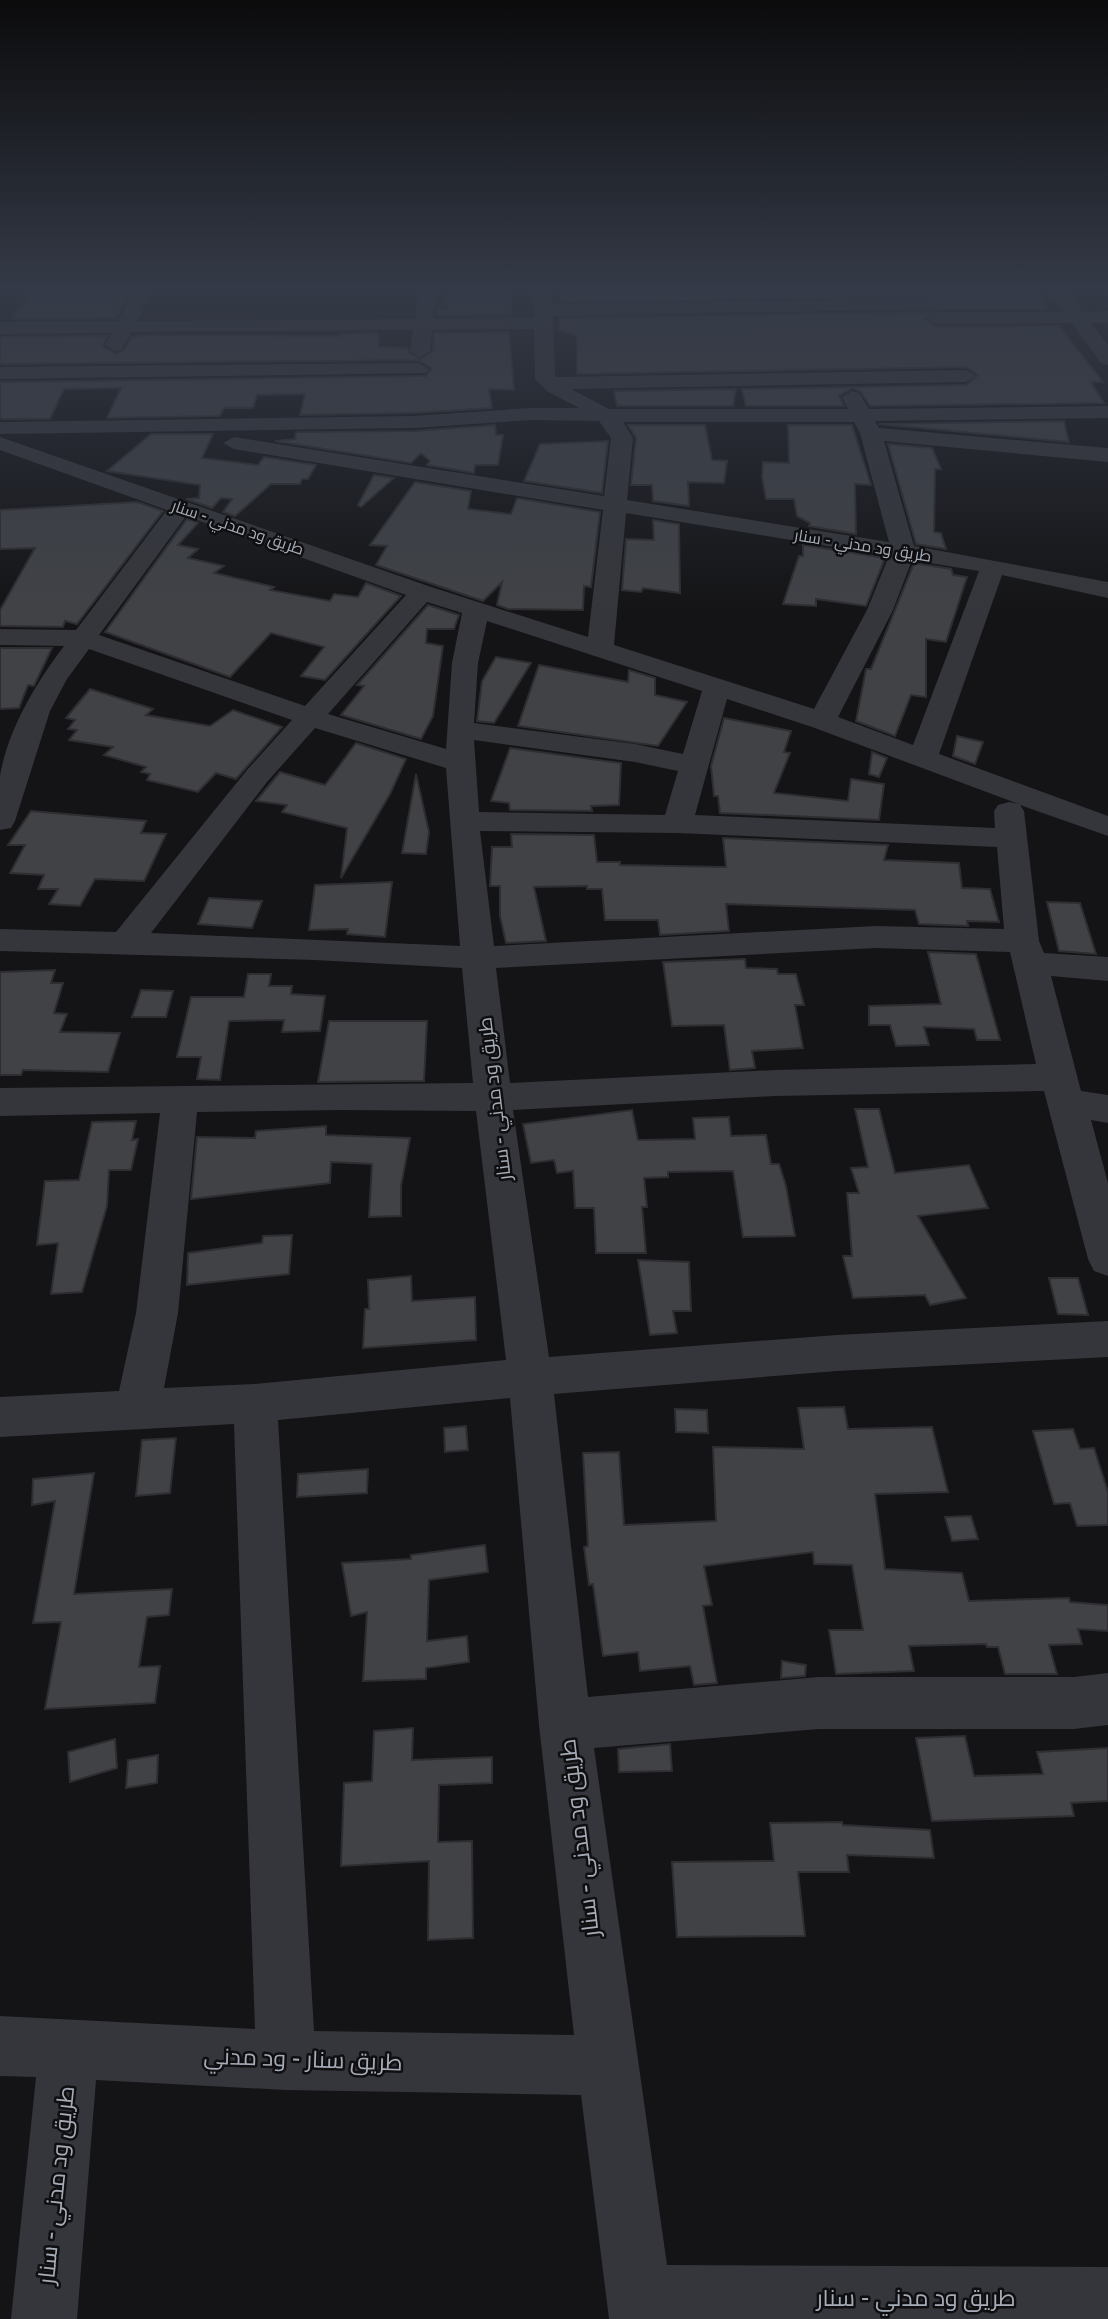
<svg xmlns="http://www.w3.org/2000/svg" width="1108" height="2319" font-family="'IBM Plex Sans',Cairo,sans-serif">
<rect width="100%" height="100%" fill="#141416"/>
<path fill="#404246" stroke="#2e2e32" stroke-width="2" d="M452,288H511L512,315H436L437,309H447L445,296H452Z
M577,288H698L699,291H747L746,288L833,291L832,288H853L897,289L900,293H958L955,288H1033L1048,309H936L937,303L927,296L561,302L562,289Z
M35,292H100L128,293L116,318L12,319L29,294Z
M931,312L924,319L935,327L1059,326L1103,382H1091L1104,403L870,406L861,392L853,388L839,396L844,406H746L742,389L966,385L978,375L966,367L577,374V335L559,331L560,318Z
M509,332L514,390L489,389L492,408L414,413L300,415L305,394L257,395L253,408H224L220,416L107,418L121,388L64,389L50,419H0V382L426,376L432,368L419,360L0,364V337L107,336L102,346L116,354L124,350L132,337L153,335L341,336L342,334L378,333L379,347L408,348L409,353L421,359L433,351L434,333Z
M736,389L733,406H617L614,391Z
M1064,421L1069,442L879,424Z
M495,425L496,435H503L498,465H475L474,473L427,465L430,461L421,453L411,463L275,441L295,439L296,432L414,431Z
M628,425H705L712,460L727,461L724,483L688,482L689,506L653,501L652,485H631L636,438Z
M788,425H852L871,485L855,484L856,534L809,526L810,523L797,516L794,499H766L762,477L763,462L789,463Z
M151,434H213L202,458L258,465L264,457L316,465L308,479H302L300,484H271L235,516L223,512L232,499L221,498L212,508L186,499L199,498L200,485L107,471Z
M608,441L602,493L524,481L540,444Z
M888,444L932,448L941,469H935L934,532L941,533L946,549L916,544Z
M374,475L394,478L361,507L358,505Z
M415,482L471,491L468,509L511,514L517,498L600,512L591,587L584,586L583,610L508,609L497,605L502,582L483,601L376,565L387,546L370,545Z
M137,502L163,511L77,624L65,621L63,627L0,626V610L35,548L0,549V510Z
M187,519L198,523L178,545L198,549L188,558L224,566L214,573L274,587L270,590L330,601L334,594L358,597L366,583L401,596L325,680L301,676L324,647L271,633L230,677L105,632Z
M653,520L679,524L680,593L643,588L641,592L622,590L626,539L654,540Z
M803,545L885,558L866,606L816,599V606L783,604L799,556H803Z
M914,563L951,569L953,575L967,577L946,642L926,639V697L911,695L895,736L856,721L866,669H871Z
M428,605L459,615L454,629H427L426,643L443,646L433,716L421,739L341,715L364,686L357,685Z
M0,648H52L34,686L28,685L19,708L0,709Z
M496,657L531,663L494,723L477,721L482,681Z
M539,665L628,682L629,670L655,678V695L687,702L658,746L518,726Z
M90,689L153,709L146,715L210,726L233,710L282,727L236,779L216,773L198,792L147,780L150,774L141,772L146,767L104,755L113,747L69,740L77,730L68,729L75,720L66,718Z
M724,718L791,731L784,752L790,753L774,793L848,801L851,779L884,784L879,820L720,813L718,796H714L711,766Z
M957,736L983,742L975,764L953,756Z
M356,743L406,759L390,794L341,878L347,828L282,812L287,805L256,801L280,772L325,785Z
M510,748L621,763L619,805L591,806L592,811L510,810L509,803L491,801Z
M872,752L887,758L879,777L869,774Z
M416,774L429,832L426,854L402,853Z
M31,811L146,821L141,833L166,834L144,881L95,879L80,906L49,904L58,889H38L44,875L10,873L25,845H8Z
M511,834L594,835L597,862H620V865L726,867L723,838L888,845L884,860L959,863L962,888L990,889L999,922L967,921L968,926L919,924L915,910L726,904L729,931L660,935L658,920H605L602,889H587V886L534,887L546,941L506,943L500,916V886H490L492,847H512Z
M392,882L385,937L347,934L348,929L309,930L315,885Z
M209,898L262,901L252,928L198,924Z
M1047,902L1080,903L1096,954L1059,951Z
M928,952L976,954L1000,1040H977L974,1029L924,1027L929,1045L896,1046L890,1025H869V1006L941,1004Z
M745,959L746,968L777,969L778,974H796L804,1005H795L803,1048L752,1051L755,1068L730,1070L724,1025L672,1026L663,962Z
M55,970L51,983H63L54,1013L67,1014L60,1032L120,1033L108,1072L23,1070L21,1075H0V972Z
M248,974H271L269,986H292L291,994L325,996L320,1031L282,1032L284,1020L229,1021L220,1080L197,1079L201,1057H177L191,997H244Z
M141,990L173,991L166,1017H132Z
M329,1021H427L424,1081L318,1082Z
M855,1109H879L895,1173L969,1165L988,1208L918,1216L966,1298L930,1305L925,1295L853,1298L843,1256H852L847,1193H859L851,1168L868,1167Z
M632,1110L638,1140L695,1139L693,1118L729,1117L731,1136L766,1135L771,1164H779L786,1186L795,1236L743,1237L733,1171L668,1172V1177L644,1178L647,1207H642L646,1253H596L594,1208H575L573,1171L557,1173L554,1160L531,1163L523,1124Z
M136,1121L132,1140L138,1139L131,1170H109L107,1206L82,1292L51,1294L58,1243L37,1245L45,1181L79,1180L92,1122Z
M326,1126V1135L410,1138L401,1186V1216L369,1217L372,1164L331,1162L330,1183L191,1199L197,1137L255,1138L256,1131Z
M292,1235L289,1274L187,1285L188,1253L262,1243L263,1236Z
M638,1260L689,1262L691,1311H673L677,1333L650,1335Z
M411,1276L412,1301L475,1297L476,1340L363,1348L365,1309H369L368,1280Z
M1049,1278H1078L1088,1315L1058,1314Z
M844,1407L848,1429L932,1427L948,1492L875,1494L885,1569L962,1573L969,1601L1069,1598L1070,1602L1108,1605V1631L1078,1629L1082,1644L1049,1645L1057,1674H1005L998,1647H987L986,1644L909,1646L914,1671L836,1674L829,1630H863L852,1565L814,1564L813,1552L704,1566L712,1605L703,1606L717,1683L694,1685L690,1666L640,1671L638,1652L603,1656L593,1584L589,1585L584,1547L588,1546L583,1453L619,1452L624,1525L716,1521L713,1447L804,1449L798,1408Z
M675,1409L707,1410L708,1433L676,1432Z
M466,1426L468,1450L445,1452L444,1428Z
M1073,1429L1080,1449L1094,1448L1108,1492V1525L1077,1526L1070,1503L1054,1504L1033,1431Z
M176,1438L170,1493L136,1496L142,1440Z
M368,1469L367,1493L297,1497L298,1474Z
M94,1473L74,1594L172,1589L169,1615L147,1617L139,1667L160,1666L155,1703L45,1709L61,1622L33,1623L55,1501L32,1505L33,1479Z
M971,1516L978,1539L952,1541L945,1517Z
M485,1545L488,1572L429,1580L427,1641L467,1636L469,1662L426,1668V1679L363,1681L367,1612L351,1616L342,1563L411,1559V1555Z
M782,1661L806,1665L805,1676L781,1678Z
M413,1728L412,1760L492,1757V1783L439,1785L438,1842L472,1841L473,1938L428,1940L429,1861L341,1866L344,1783L372,1781L374,1731Z
M965,1736L974,1776L1043,1774L1037,1752L1108,1748V1801L1071,1803L1074,1816L932,1821L916,1738Z
M115,1739L117,1768L70,1782L68,1752Z
M670,1744L672,1771L619,1772L618,1749Z
M158,1755L157,1783L126,1788L128,1760Z
M842,1822L843,1825L930,1830L934,1858L847,1855L849,1872H798L805,1936L677,1937L672,1862L774,1861L770,1823Z"/>
<g fill="none" stroke-linecap="round" stroke-linejoin="round">
<path fill="#35363b" fill-rule="evenodd" d="M135,288H153L137,321L415,319L419,288H437L433,318L534,317V288H552L553,305L927,299L936,305L933,309L553,316L555,377L966,370L976,376L966,382L571,389L609,409H848L842,397L852,391L859,393L869,409L1108,406V418L875,421L879,428L1108,448V462L884,441L914,546L1108,582V598L1002,575L939,754L1108,816V836L1020,805L1024,811L1039,941L1044,953L1108,957V981L1051,976L1081,1091L1108,1095V1123L1091,1120L1108,1183V1276L1094,1271L1088,1259L1044,1091L775,1096L513,1110L549,1357L837,1335L1108,1321V1357L837,1371L554,1394L588,1697L819,1677H1074L1108,1673V1725L1074,1729H819L594,1748L667,2265L1108,2267V2319H609L581,2095L286,2090L96,2080L77,2319H11L36,2077L0,2076V2016L255,2029L234,1424L0,1437V1397L119,1391L136,1313L160,1113L0,1116V1088L473,1083L462,968L315,960L0,951V929L116,932L247,770L292,720L89,649L67,679L50,711L15,821L11,828L0,830C0,813 0,793 0,776C8,729 36,683 64,646L0,645V629L76,630L167,510L0,450V437L431,587L588,637L603,510L234,449L223,443L234,437L604,496L611,438L599,421L531,420L414,428L0,434V422L414,416L531,408H579L547,391L535,379L534,329L432,330L430,351L420,357L410,351L413,330L131,332L122,349L115,351L105,345L112,333L0,334V322L118,321ZM623,422H854L860,433L889,542L627,500L633,438ZM626,513L889,556L867,610L814,709L614,645ZM186,516L406,595L305,706L99,635ZM912,560L979,571L913,745L838,717L893,610ZM427,602L462,613L452,663L446,749L328,714ZM487,621L702,691L683,754L635,744L474,723L478,663ZM727,699L812,727L1019,804L1009,802L998,805L994,811L995,828L695,815ZM315,728L446,768L460,946L151,933L267,782ZM474,740L635,762L678,771L665,815L479,812ZM480,831L677,833L997,847L1004,929L876,926L494,946ZM876,948L1010,952L1036,1064L775,1070L510,1083L496,968ZM341,1110L476,1111L506,1360L255,1384L164,1388L178,1313L197,1112ZM510,1398L539,1725L574,2035L314,2031L278,1420Z
M1047,288H1065L1083,312L1108,311V323H1091L1108,345V365L1101,363L1072,323L935,324L926,318L935,312H1064Z
M419,363L429,369L426,373L0,379V367Z"/>
</g>
<linearGradient id="sky" x2="0" y2="1"><stop stop-color="#0b0b0c"/><stop offset="0.47" stop-color="#343a47"/><stop offset="1" stop-color="#343a47" stop-opacity="0"/></linearGradient>
<rect width="1108" height="612" fill="url(#sky)"/>
<g text-anchor="middle" stroke-width="5" stroke-linejoin="round" paint-order="stroke">
<g font-size="16" fill="#a5acb7" stroke="#0f0f11">
<text transform="translate(238 527) rotate(19)" y="6">طريق ود مدني - سنار</text>
<text transform="translate(863 545) rotate(9)" y="6">طريق ود مدني - سنار</text>
</g>
<g font-size="19" fill="#a5acb7" stroke="#0f0f11">
<text transform="translate(494 1099) rotate(-97)" y="7">طريق ود مدني - سنار</text>
</g>
<g font-size="23" fill="#a5acb7" stroke="#0f0f11">
<text transform="translate(579 1838) rotate(-97)" y="8">طريق ود مدني - سنار</text>
<text transform="translate(303 2059) rotate(2)" y="8">طريق سنار - ود مدني</text>
<text transform="translate(56 2185) rotate(-84)" y="8">طريق ود مدني - سنار</text>
<text x="916" y="2306">طريق ود مدني - سنار</text>
</g>
</g>
</svg>
